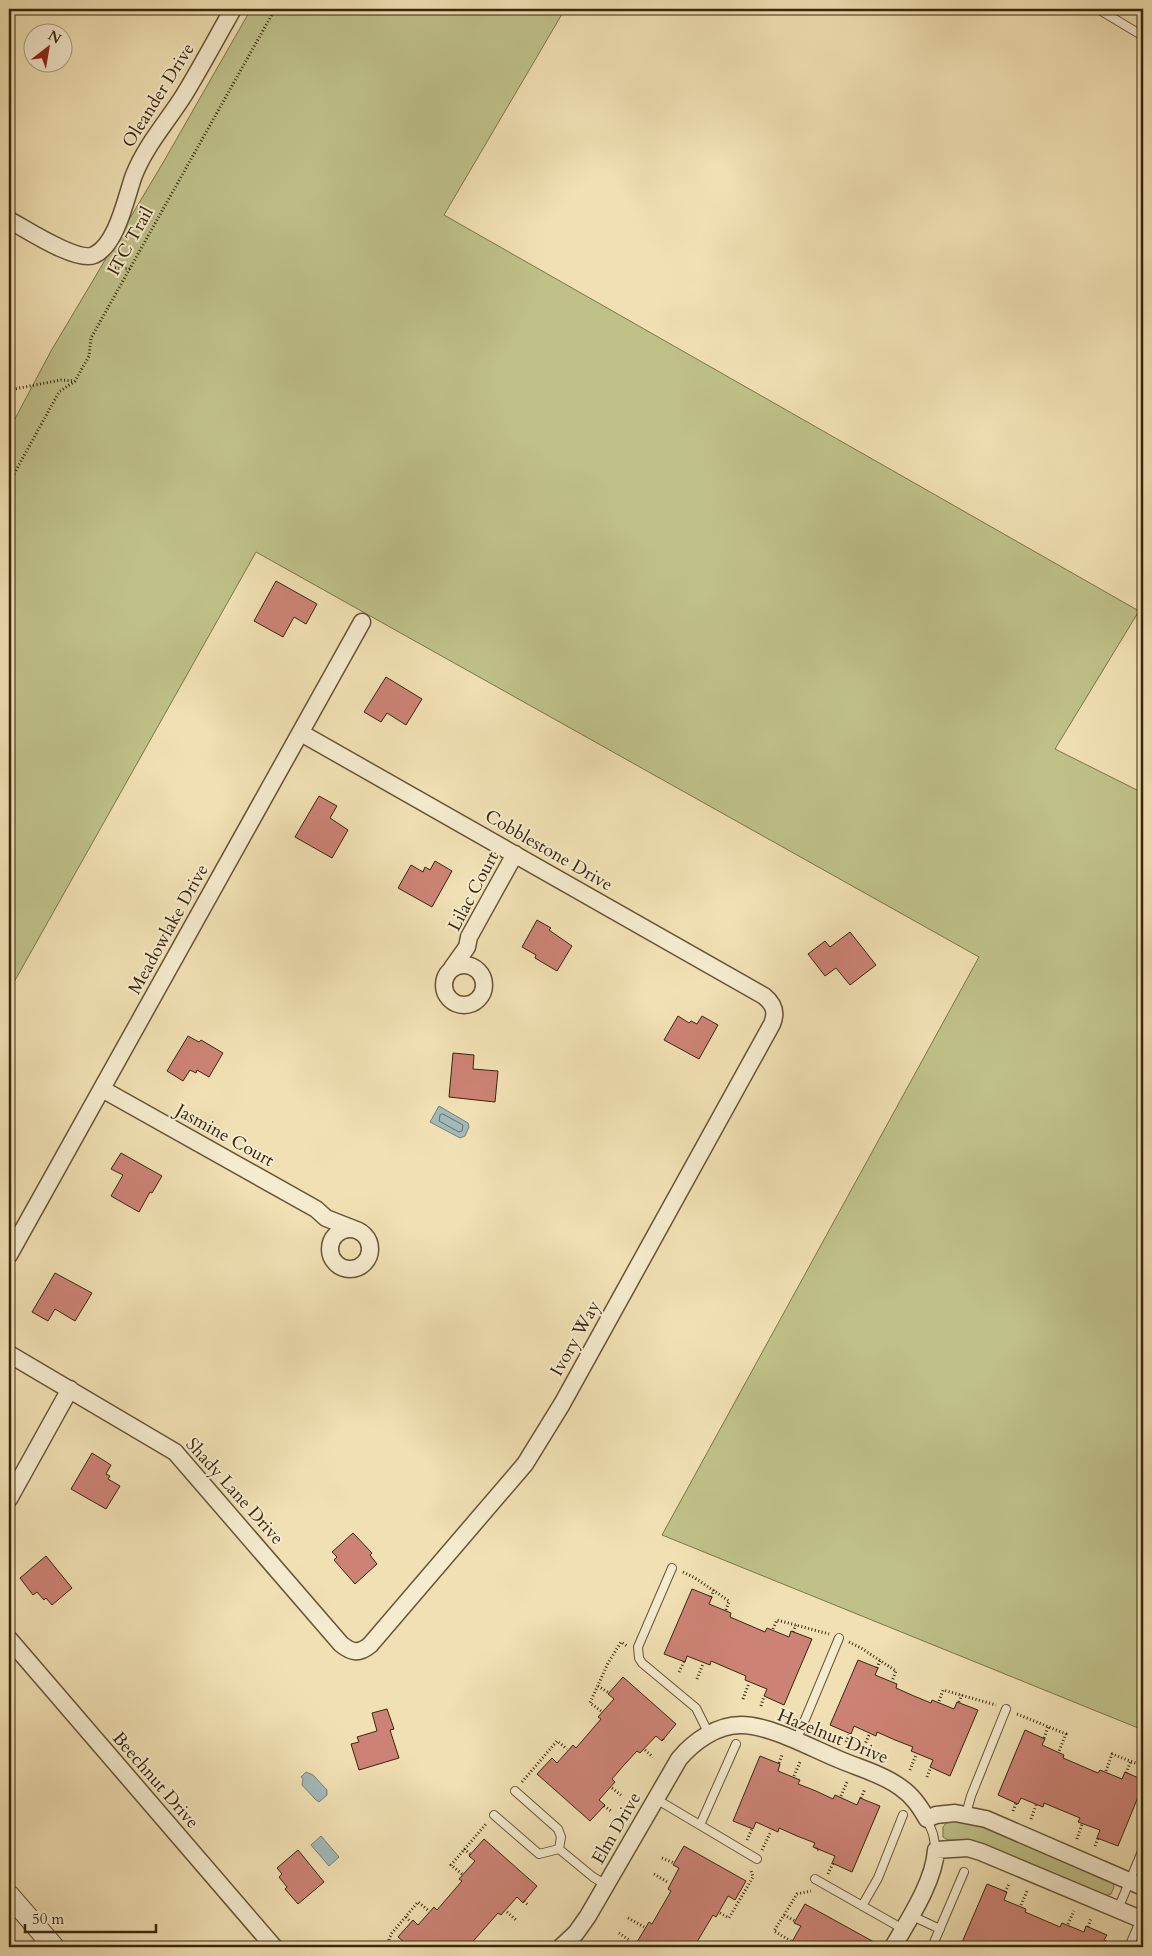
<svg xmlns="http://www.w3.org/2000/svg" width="1152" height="1956" font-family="Cardo,serif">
<rect width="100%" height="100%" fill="#f0e0b3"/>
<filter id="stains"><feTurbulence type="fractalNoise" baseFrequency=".004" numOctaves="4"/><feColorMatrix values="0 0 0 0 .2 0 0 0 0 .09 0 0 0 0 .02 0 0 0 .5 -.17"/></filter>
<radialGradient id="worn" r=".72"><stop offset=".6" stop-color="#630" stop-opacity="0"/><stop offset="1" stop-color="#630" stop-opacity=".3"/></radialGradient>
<path fill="#bfc189" stroke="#7c744a" d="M251,9H565L444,215L1139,611L1055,749L1143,793V1730L662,1535L979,957L256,552L9,991V430L51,351L164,161Z
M952,1821L979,1825L1110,1880L1113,1883L1114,1887L1111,1894L1104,1896L970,1841L948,1840L943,1837V1827L947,1822Z"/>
<path fill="#a0bab9" stroke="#777f74" d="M439,1106L468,1123L469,1127L465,1136L460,1138L430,1122Z
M306,1772L313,1775L327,1790V1795L319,1802L316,1800L302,1785L303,1779L301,1777Z
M321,1836L339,1857L329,1866L311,1845Z"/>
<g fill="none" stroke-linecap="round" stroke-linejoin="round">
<path stroke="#6c7062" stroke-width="1" d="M443,1114L463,1125L462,1131L459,1132L439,1121L440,1115Z"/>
</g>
<path fill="#cc8375" stroke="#39260c" d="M276,581L317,604L306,624L294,617L283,637L254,621Z
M386,677L422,699L406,725L387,713L381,722L364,712Z
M319,796L337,806L330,818L348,830L332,858L295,837Z
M435,861L452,871L432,907L398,888L411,865L423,872L425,867L430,870Z
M537,920L551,928L549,930L572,946L557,971L535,958L536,955L522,947Z
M850,932L876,965L850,985L836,968L825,976L808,954L825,941L830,947Z
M678,1016L689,1023L691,1021L697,1024L702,1016L718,1025L699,1059L664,1040Z
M188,1036L199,1042L201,1040L223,1053L209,1077L197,1070L196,1073L190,1070L183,1081L167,1071Z
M453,1053L474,1055L473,1069L498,1071L495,1102L449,1097Z
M121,1153L162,1176L152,1193L150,1192L139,1212L111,1196L123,1175L111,1169Z
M55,1273L92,1293L75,1321L55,1309L48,1321L32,1312Z
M92,1453L111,1465L106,1474L110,1476L108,1479L120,1486L106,1509L71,1489Z
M353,1533L372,1553L370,1555L377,1564L355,1584L334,1560L337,1557L332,1552Z
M46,1556L72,1588L52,1605L46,1598L44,1600L37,1592L33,1595L20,1578Z
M692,1589L712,1597L709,1604L731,1613L730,1617L765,1632L767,1628L789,1637L791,1631L812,1639L784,1705L764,1696L767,1689L745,1680L746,1676L711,1661L710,1665L687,1656L685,1662L664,1654Z
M858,1660L878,1668L875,1675L897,1684L896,1688L914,1696L931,1703L932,1700L954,1709L957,1702L978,1710L950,1776L930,1767L933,1760L911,1751L913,1747L895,1740L877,1732L876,1736L854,1726L851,1734L830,1725Z
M623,1677L676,1724L662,1741L656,1736L640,1753L637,1751L624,1765L612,1779L615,1782L599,1800L605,1805L590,1821L537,1774L552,1758L557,1763L573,1745L576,1748L589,1733L601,1719L598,1717L614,1699L608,1694Z
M387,1709L394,1729L390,1730L399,1758L359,1770L351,1744L359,1742L357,1737L377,1731L372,1713Z
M1025,1730L1045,1739L1042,1745L1064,1755L1063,1758L1098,1773L1100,1770L1122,1779L1125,1772L1143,1780V1785L1118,1846L1097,1838L1100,1830L1078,1822L1080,1818L1044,1803L1043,1807L1021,1798L1018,1804L998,1795Z
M760,1756L780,1764L778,1771L800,1780L798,1784L816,1791L833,1799L835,1795L857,1805L860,1798L880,1806L852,1872L832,1863L835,1856L813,1847L815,1843L797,1836L779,1828L778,1832L756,1822L753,1829L733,1821Z
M484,1839L537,1886L523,1903L517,1897L501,1915L498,1913L468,1947H410L398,1937L413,1920L418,1925L434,1907L437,1910L462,1881L459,1879L475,1861L469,1856Z
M684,1846L746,1881L735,1900L728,1896L716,1917L713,1915L694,1947H634L649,1922L652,1924L671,1891L668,1889L679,1868L673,1865Z
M298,1850L324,1882L298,1904L285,1889L287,1887L279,1877L282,1874L277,1868Z
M987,1884L1007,1892L1004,1900L1026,1909L1025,1912L1060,1927L1062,1923L1084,1932L1086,1926L1107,1935L1104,1940L1119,1947H960Z
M805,1904L836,1921L883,1947H789L801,1926L794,1923Z"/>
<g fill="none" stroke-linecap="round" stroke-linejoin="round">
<defs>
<path id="service" d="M1098,9L1143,36
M672,1568L638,1647L639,1658L642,1663L696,1708L709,1734
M796,1741L839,1638
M656,1799L757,1859
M966,1814L971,1796L1006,1709
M494,1815L539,1854L559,1849L561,1837L558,1829L515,1791
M927,1819L933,1834L936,1850
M700,1825L736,1744
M559,1849L593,1877L606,1885
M815,1879L903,1929
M862,1906L878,1878L903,1815
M1118,1909L1143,1849
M910,1915L940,1929
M932,1947L964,1872
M1129,1947L1141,1919"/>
<path id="minor" d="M9,220C26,229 77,263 94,255C117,245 126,197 134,175C146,145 167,122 184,95C201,67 217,37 233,9
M444 985a20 20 0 1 1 40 0a20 20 0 1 1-40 0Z
M452,968L467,947L469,937L515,854
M102,1089L316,1209L326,1218L359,1231
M330 1249a20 20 0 1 1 40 0a20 20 0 1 1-40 0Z
M9,1255L362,622
M9,1354L175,1452L341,1644C352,1653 359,1654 370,1645L525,1464L562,1404L772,1024C777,1012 774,1004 764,996L301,733
M9,1499L70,1389
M9,1639L274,1947
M561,1947L576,1933L588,1916L679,1759C694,1741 717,1725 741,1725C770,1725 811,1748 838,1759C859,1768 882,1774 900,1787C913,1796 920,1807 927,1819L936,1815L955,1813L986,1819L1143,1887
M893,1947C909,1919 934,1882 936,1850L968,1848L981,1852L1143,1920"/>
<path id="tertiary" d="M9,1895L54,1947"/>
</defs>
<use href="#service" stroke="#675436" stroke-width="10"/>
<use href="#minor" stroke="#675436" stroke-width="19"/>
<use href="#tertiary" stroke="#675436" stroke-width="22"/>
<path stroke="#39260c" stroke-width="3" stroke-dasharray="1 2.5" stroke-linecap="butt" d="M115,268L130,269
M9,390L61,380L74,381
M9,483L59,392L75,381L89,356L91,338L275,9
M683,1572L695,1578L729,1601L726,1610
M711,1597L714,1590
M773,1629L777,1620L829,1634
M793,1632L796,1625
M849,1642L861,1648L896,1671L892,1681
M877,1668L880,1660
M679,1672L684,1662
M697,1679L703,1664
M598,1686L609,1693
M743,1699L749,1683
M939,1701L943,1690L996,1705
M959,1702L962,1695
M761,1706L764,1696
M601,1711L590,1703L608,1663L621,1642L627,1646
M1017,1714L1066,1734L1059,1751
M1044,1738L1048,1727
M663,1739L665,1742
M846,1742L850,1733
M863,1749L869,1735
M645,1750L653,1757
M779,1763L782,1755
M910,1770L916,1755
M1106,1771L1112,1754L1143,1766
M1126,1773L1131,1761
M794,1776L800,1762
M927,1777L931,1767
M522,1782L557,1741L567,1749
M612,1788L622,1796
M841,1796L847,1782
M861,1798L865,1789
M604,1806L611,1811
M1013,1811L1016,1803
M1031,1819L1036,1805
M1077,1839L1082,1824
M747,1840L752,1829
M1095,1846L1098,1838
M817,1848L816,1850L820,1849
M464,1849L470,1854
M762,1850L771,1831
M662,1858L674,1863
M462,1874L451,1865L486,1824
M654,1874L669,1883
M828,1874L833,1863
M1005,1892L1009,1884
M524,1901L529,1906
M1021,1905L1027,1891
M507,1912L516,1920
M720,1913L729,1918L753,1877L751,1870
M784,1915L795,1921
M406,1917L411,1922
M628,1918L644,1927
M1068,1924L1074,1911
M1088,1927L1091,1918
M619,1933L629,1940
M791,1941L774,1931L797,1894L811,1891
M389,1947V1939L392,1933L418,1902L429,1911"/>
<use href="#service" stroke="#f5ebce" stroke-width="8"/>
<use href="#minor" stroke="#f5ebce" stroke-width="16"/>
<use href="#tertiary" stroke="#f5ebce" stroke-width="20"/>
</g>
<g text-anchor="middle" stroke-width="4" stroke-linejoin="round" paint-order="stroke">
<g font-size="18" fill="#39260c" stroke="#f5ebce">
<text transform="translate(158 95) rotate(-58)" y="6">Oleander Drive</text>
<text transform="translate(130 241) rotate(-61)" y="6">ITC Trail</text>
<text transform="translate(549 850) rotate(30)" y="6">Cobblestone Drive</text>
<text transform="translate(473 891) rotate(-62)" y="6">Lilac Court</text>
<text transform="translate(168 929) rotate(-61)" y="6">Meadowlake Drive</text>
<text transform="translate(225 1135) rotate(29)" y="6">Jasmine Court</text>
<text transform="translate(575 1338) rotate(-61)" y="6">Ivory Way</text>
<text transform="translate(235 1491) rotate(48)" y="6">Shady Lane Drive</text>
<text transform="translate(833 1736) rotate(22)" y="6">Hazelnut Drive</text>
<text transform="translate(156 1780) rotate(49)" y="6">Beechnut Drive</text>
<text transform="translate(616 1828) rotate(-60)" y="6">Elm Drive</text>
</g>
</g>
<rect width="1152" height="1956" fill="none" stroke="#f0e0b3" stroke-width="30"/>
<rect x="10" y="10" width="1132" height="1936" fill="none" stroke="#39260c" stroke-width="2.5"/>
<rect x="15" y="15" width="1122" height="1926" fill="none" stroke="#39260c"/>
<g transform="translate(48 48) rotate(31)"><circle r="24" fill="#f5ebce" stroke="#aa9c80"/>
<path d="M0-4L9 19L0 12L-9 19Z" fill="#8f2418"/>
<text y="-8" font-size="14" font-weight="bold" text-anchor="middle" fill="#39260c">N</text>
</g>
<path d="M25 1924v8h131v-8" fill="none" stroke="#39260c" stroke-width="2.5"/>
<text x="32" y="1924" font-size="15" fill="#39260c" stroke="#f5ebce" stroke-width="4" paint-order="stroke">50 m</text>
<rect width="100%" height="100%" filter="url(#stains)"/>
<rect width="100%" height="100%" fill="url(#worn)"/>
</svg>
